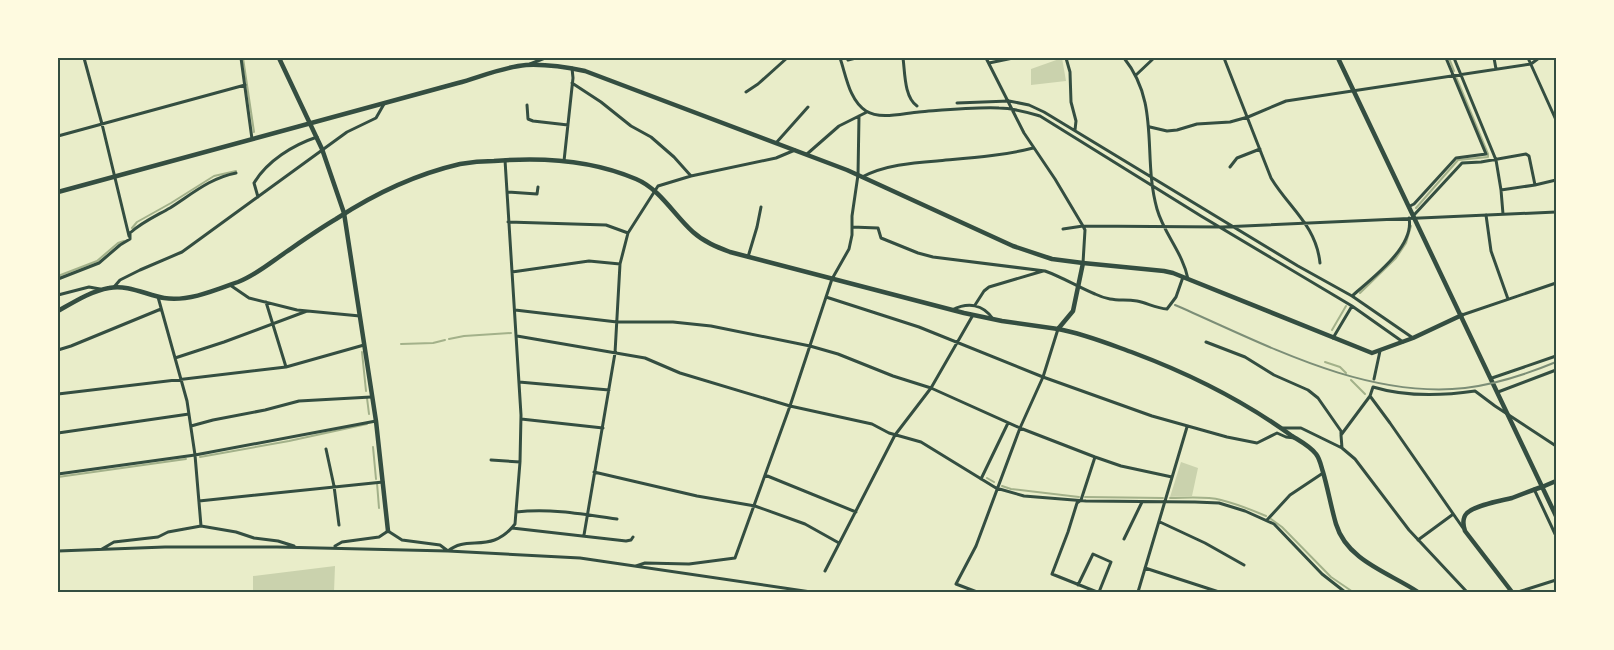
<svg xmlns="http://www.w3.org/2000/svg" width="1614" height="650" font-family="Raleway,sans-serif">
<rect width="100%" height="100%" fill="#e9edc9"/>
<path fill="#cad2ad" d="M1062,58L1066,81L1031,85V69Z
M1181,462L1198,468L1192,496L1170,497Z
M335,566L334,592H253V576Z"/>
<g fill="none" stroke-linecap="round" stroke-linejoin="round">
<path stroke="#a3b18a" stroke-width="2" d="M243,58L254,132
M1449,58L1454,71
M1416,208L1458,160L1488,157V154L1456,77
M132,228L137,222L171,203L214,176L236,171
M58,276L97,261L118,243L124,241
M1360,293L1396,258L1406,243L1411,226
M1332,330L1346,306
M449,339L464,336L511,333
M401,344L433,343L445,340
M362,352L366,391
M1325,362L1340,367L1346,373
M1351,380L1365,394
M367,398L369,414
M373,447L376,479
M200,457L289,441L367,424
M58,477L186,459
M987,478L994,482
M377,483L379,508
M1002,486L1011,489L1079,497
M1085,497L1163,498
M1170,498C1187,498 1205,496 1221,500C1237,504 1252,510 1266,516
M1271,519L1282,527L1331,577L1353,592"/>
<path stroke="#344e41" stroke-width="3" d="M84,58L102,124L129,236
M241,58L252,139
M840,58C846,75 849,100 866,111C880,120 904,113 919,112C945,110 973,107 999,108C1013,108 1026,112 1040,116L1201,216L1352,306L1403,342
M847,58L848,60L856,58
M903,58C905,72 904,97 917,106
M986,58L1024,133L1055,179L1083,226L1085,230L1083,263
M1066,58L1070,72L1071,102L1076,121L1075,130
M1124,58C1161,104 1142,156 1157,209C1164,234 1183,253 1188,279
M1224,58L1271,178C1289,208 1316,225 1320,263
M1454,58L1496,160L1501,190L1503,214
M1494,58L1496,69
M1528,58L1556,120
M280,59L286,58
M989,63L1013,58
M530,64L545,58
M1136,75L1154,58
M572,83L601,102L631,126L651,137L674,157L691,176
M746,92L758,84L787,58
M957,103L1009,101L1029,105L1044,112L1298,266L1352,296L1413,338
M527,105L528,119L533,121L568,125
M1150,127L1167,131L1177,130L1197,124L1230,122L1248,117L1286,101L1531,64L1539,58
M58,136L245,85
M776,143L808,107
M807,154L839,126L867,112
M564,161L573,78L572,68
M1230,167L1237,158L1260,149
M862,177C885,165 911,163 937,161C970,158 1002,156 1033,148
M1501,190L1535,185
M507,192L537,194L538,187
M258,197L254,183C267,161 293,145 317,137
M1410,206L1414,204L1456,158L1486,154L1446,58
M1414,215L1462,163L1481,162L1526,154L1529,156L1535,185L1556,180
M1486,215L1491,251L1508,299
M508,222L606,225L628,233
M852,227L878,228L881,238L918,253L933,257L1045,271C1062,277 1078,287 1095,294C1112,302 1119,299 1137,301C1147,303 1156,308 1167,309L1176,297L1183,277
M1063,229L1083,226L1222,227L1556,212
M748,257L757,227L761,207
M512,272L589,261L620,264
M58,279L99,263L120,245L130,239V233C142,222 156,216 170,208C192,194 210,178 236,173
M230,285L249,298L297,310L360,316
M114,287L120,280L140,270L182,252L347,132L376,118L384,104
M58,295L89,287L100,289
M1352,296C1371,279 1415,247 1409,218
M158,297L187,401L195,455L201,526
M826,297L919,327L1043,377L1152,416L1227,437L1257,443L1277,433L1286,437L1295,438
M266,302L286,367
M975,305L984,291L989,287L1043,271
M515,310L617,322H673L711,326L810,346L838,354L893,376L931,388L1020,428L1095,457L1121,466L1172,477
M952,310C968,302 983,304 993,319
M1462,315L1556,283
M517,336L645,358L680,373L790,406L872,424L889,433L921,442L996,488L1024,496L1086,501L1195,502L1219,503L1245,511L1274,524L1322,574L1345,592
M1333,338L1352,306
M1206,342L1245,357L1274,375L1308,390L1318,398L1341,431V434
M58,350L71,346L161,309
M175,358L224,342L307,311
M1492,378L1556,356
M1374,379L1380,351
M519,382L609,390
M1498,392L1556,370
M58,394L286,367L364,345
M1370,396L1390,423L1463,528
M521,419L603,428
M191,426L213,420L265,410L299,401L371,397
M1283,428H1301L1342,448L1355,459L1409,530L1467,592
M58,433L189,414
M1342,448L1341,435L1370,396L1373,387C1406,397 1441,396 1475,391L1495,406L1556,446
M326,449L334,486L339,525
M1095,457L1081,500L1077,503L1068,532L1052,574L1097,592
M491,460L520,462
M594,472L697,496L755,506L805,524L839,543
M58,474L195,455L376,421
M765,475L856,512
M981,479L1008,423
M1534,489L1556,536
M199,501L383,482
M516,512C550,508 583,514 617,519
M1267,520L1290,495L1323,473
M1160,522L1205,543L1244,565
M512,528L626,541L631,540L633,537
M584,535L615,353L620,264L628,233L658,186L691,176L776,158L795,150
M1124,539L1142,502
M1418,540L1452,515
M335,546L342,542L379,537L388,531L402,540L440,545L448,551C468,534 491,555 515,524L520,462L521,415L505,160
M102,549L114,542L158,537L168,532L201,526L236,532L254,538L278,541L294,546
M58,551L165,547H277L448,551L580,558L811,592
M636,566L645,563L689,564L735,558L790,406L832,279L849,249L852,235V216L858,175L859,116
M1145,568L1219,592
M825,571L895,435L931,388L973,315
M1078,585L1093,554L1111,562L1099,592
M977,592L956,584L976,546L1020,428L1043,377L1058,329
M1138,592L1187,427
M1518,592L1556,580"/>
<path stroke="#344e41" stroke-width="4.5" d="M279,58L322,149L344,213L376,421L388,531
M58,192L458,83C480,77 503,67 526,65C546,64 566,67 585,71L847,170L1013,246L1052,259L1083,263
M1058,329C1085,334 1109,344 1134,353C1190,374 1244,401 1292,436C1300,441 1310,446 1316,454C1320,459 1321,466 1323,472C1328,489 1331,507 1336,524C1347,561 1390,573 1418,592
M1512,592L1465,531C1463,525 1462,518 1467,513C1476,505 1500,501 1512,498C1522,494 1532,490 1542,487"/>
<path stroke="#344e41" stroke-width="4.5" d="M1338,58L1556,516
M58,311C74,302 91,291 109,288C127,284 147,295 164,298C188,302 216,290 238,282C256,275 270,263 286,252C302,241 319,229 336,219C374,194 417,174 460,164C471,162 483,161 494,161C541,157 592,160 636,179C660,189 674,215 693,232C704,242 717,247 730,252L964,313L1002,321L1058,329L1073,311L1083,263L1164,271L1173,273L1372,353L1413,338L1462,315
M1542,487L1556,481"/>
<path stroke="#7c8e77" stroke-width="2" d="M1175,305C1265,344 1364,399 1465,388C1497,384 1527,374 1556,362"/>
</g>
<rect width="1614" height="650" fill="none" stroke="#fefae0" stroke-width="118"/>
<rect x="59" y="59" width="1496" height="532" fill="none" stroke="#344e41" stroke-width="2"/>
</svg>
